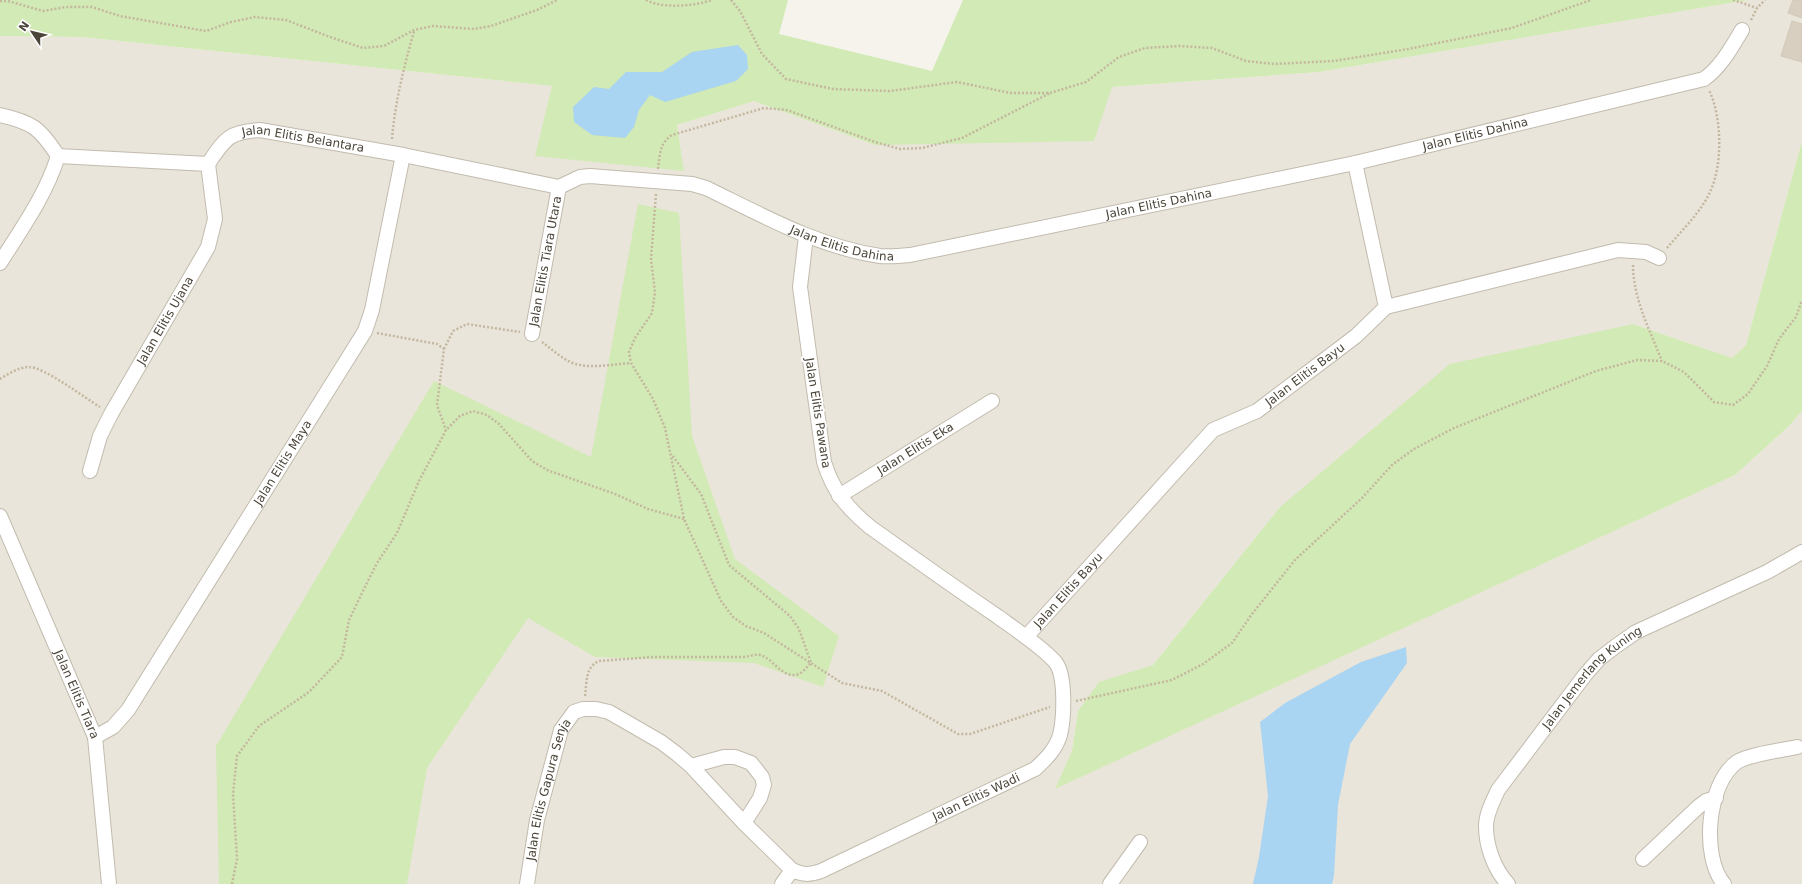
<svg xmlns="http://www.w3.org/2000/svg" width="1802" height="884" font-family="'DejaVu Sans',sans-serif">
<rect width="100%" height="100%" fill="#f6f3ec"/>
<path fill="#eae5da" d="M1748,0H1802V141L1746,345L1732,358L1633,324L1280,507L1153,665L1099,683L1078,711L1072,751L1056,788L1735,475L1789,426L1802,411V884H0V36L82,37L552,86L684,171L677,125L754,101L875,145L1112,87L1319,72Z"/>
<path fill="#d2eab5" d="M0,0H788L779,34L932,71L963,0H1748L1319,72L1112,87L1094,141L875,145L754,101L677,125L684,171L535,156L552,86L82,37L0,36Z
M1802,141V411L1789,426L1735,475L1055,789L1072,751L1078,711L1099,682L1153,665L1280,507L1450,364L1633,324L1732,358L1746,345Z
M638,204L679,213L692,436L735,559L839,636L823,687L754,663L595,657L528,618L427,768L407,884H219L216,746L434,381L591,457Z"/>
<path fill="#a9d4f2" d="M738,45L747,55L748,69L736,81L665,102L650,95L639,110L634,127L625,138L592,135L574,122L573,107L594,87L609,89L626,72H662L692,52Z
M1406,647L1407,663L1350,744L1338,805L1334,875L1332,884H1253L1259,857L1268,796L1260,722L1285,703L1361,662Z"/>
<path fill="#d8cfc1" stroke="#d3c7b4" d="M1793,0H1802V18L1788,13Z
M1792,21L1802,24V62L1781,56Z"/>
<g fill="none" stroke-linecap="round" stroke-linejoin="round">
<defs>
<g id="minor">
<path d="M0,115C32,122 40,128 58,156"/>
<path id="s1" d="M58,156L208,164C225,139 228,132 260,130L403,155L559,187"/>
<path d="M1355,163L1386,307"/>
<path id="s2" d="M559,187L580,177L590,176L692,184L706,188C762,215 818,247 880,256C889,257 900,256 910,255L1355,163L1704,79C1721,67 1731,48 1742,30"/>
<path d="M0,263C22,228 46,195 58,156"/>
<path id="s3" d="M532,334L559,187"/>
<path id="s4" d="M90,471L100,436L111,414L208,247L215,219L208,164"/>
<path id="s5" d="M839,496L992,401"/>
<path id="s6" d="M0,516L95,737L109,884"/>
<path id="s7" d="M1026,637L1213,430L1257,411L1356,336L1386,307L1618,250L1646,252L1659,258"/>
<path id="s8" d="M95,737L113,727L128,710L365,331L372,310L403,155"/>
<path d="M691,766L724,757H735L751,763L762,777L764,785L760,798L744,823"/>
<path d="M1643,859L1698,807L1706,801L1716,798"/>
<path id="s9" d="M527,884L537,820L561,730L574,712L583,709H596L609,712L661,742L677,754L691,766L744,823L792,870"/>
<path id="s10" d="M782,884L792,870C803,875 810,875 821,871L1035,769C1046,759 1056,749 1060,735C1064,719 1066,677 1056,663C1045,649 1012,627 997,616C954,587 912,557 870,527C847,508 833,491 824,462L800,287L806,236"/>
<path d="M1110,884L1140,842"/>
<path id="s11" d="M1508,884C1494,869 1486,846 1486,826C1486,814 1493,801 1498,790L1585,675L1599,659L1616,646L1636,632L1767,572L1802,552"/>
<path d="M1724,884C1701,857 1707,783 1737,762C1747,755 1783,750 1797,747"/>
</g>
</defs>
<use href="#minor" stroke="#c2bbae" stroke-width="16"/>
<path stroke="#c4b79f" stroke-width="2.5" stroke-dasharray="2 2" stroke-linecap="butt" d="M646,0C663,9 695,6 712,0
M731,0L740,11L762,54L786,79L833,89L890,91L957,82L1011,93H1050L1086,82L1119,57L1145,48L1180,46L1212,48L1246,61L1274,64L1334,61L1408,49L1512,28L1591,0
M1733,0L1757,8L1765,0
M0,1H8L43,11L66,7H92L120,16L206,31L231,22L255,17L286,20L330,37L363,48L384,46L414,30L433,26L474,29L491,26L537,10L557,0
M1751,20L1757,8
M392,139C395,102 404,67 414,31
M658,169C660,156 659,143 672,135L764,108L787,110L875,142L900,149L922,148L962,138L1050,93
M656,194L651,259L655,292L652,313L635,338L629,352L631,363L653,399L665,428L684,519L721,601L733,617L746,626L764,633L842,683L882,691L958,734H970L1050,707
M1667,248C1682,230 1701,212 1710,192C1723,165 1722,117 1709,90
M1633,265C1633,298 1650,331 1662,361
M377,333L437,344L444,349L437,405L446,430
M542,342C553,350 566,363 580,365C596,368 614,364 631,363
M444,349L453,331L467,324L520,332
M0,379C8,374 19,367 29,367C44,367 85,398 100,407
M585,696C587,682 585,667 599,661L653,657H745C750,656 755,654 760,655C773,658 783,680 799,674C803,672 807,667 811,663L799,629L790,616L729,565L701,494L672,455
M1076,701L1172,680L1203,664L1232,643L1252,614L1295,560L1362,498L1392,465L1414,449L1454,428L1596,371L1637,360L1662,361L1684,372L1714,402L1733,405L1748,394L1767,366L1779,339L1796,317L1802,300
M232,884L237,859L233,794L237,756L259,726L309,692L342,657L349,620L363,591L377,563L397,533L419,481L446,430L460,416L473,411L487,415L499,424L532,461L547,470L615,494L648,509L684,519"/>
<use href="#minor" stroke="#fff" stroke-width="14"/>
</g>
<g text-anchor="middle" stroke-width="4" stroke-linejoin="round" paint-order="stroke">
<g font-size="12" fill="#4b4439" stroke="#fff">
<text dy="4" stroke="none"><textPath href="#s2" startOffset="946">Jalan Elitis Dahina</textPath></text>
<text dy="4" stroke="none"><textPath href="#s1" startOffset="260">Jalan Elitis Belantara</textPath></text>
<text dy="4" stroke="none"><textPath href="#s2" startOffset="622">Jalan Elitis Dahina</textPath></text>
<text dy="4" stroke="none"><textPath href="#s2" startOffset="298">Jalan Elitis Dahina</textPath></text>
<text dy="4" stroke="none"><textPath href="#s3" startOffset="74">Jalan Elitis Tiara Utara</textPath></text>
<text dy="4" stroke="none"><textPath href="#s4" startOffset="169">Jalan Elitis Ujana</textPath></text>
<text dy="4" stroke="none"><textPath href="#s7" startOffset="387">Jalan Elitis Bayu</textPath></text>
<text transform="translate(818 413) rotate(81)" y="4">Jalan Elitis Pawana</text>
<text dy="4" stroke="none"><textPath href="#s5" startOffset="90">Jalan Elitis Eka</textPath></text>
<text dy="4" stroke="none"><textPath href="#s8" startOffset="335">Jalan Elitis Maya</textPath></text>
<text dy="4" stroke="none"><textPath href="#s7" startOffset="63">Jalan Elitis Bayu</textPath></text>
<text dy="4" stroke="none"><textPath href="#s11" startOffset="249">Jalan Jemerlang Kuning</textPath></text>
<text dy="4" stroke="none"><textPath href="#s6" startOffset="194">Jalan Elitis Tiara</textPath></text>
<text dy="4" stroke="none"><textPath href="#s9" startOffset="97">Jalan Elitis Gapura Senja</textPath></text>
<text dy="4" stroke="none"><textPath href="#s10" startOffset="219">Jalan Elitis Wadi</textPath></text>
</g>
</g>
<g transform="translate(32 32) rotate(305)" stroke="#ffffff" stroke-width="3" paint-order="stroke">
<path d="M0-3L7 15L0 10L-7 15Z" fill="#4b4439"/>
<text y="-6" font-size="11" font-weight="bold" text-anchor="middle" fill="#4b4439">N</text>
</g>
</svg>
